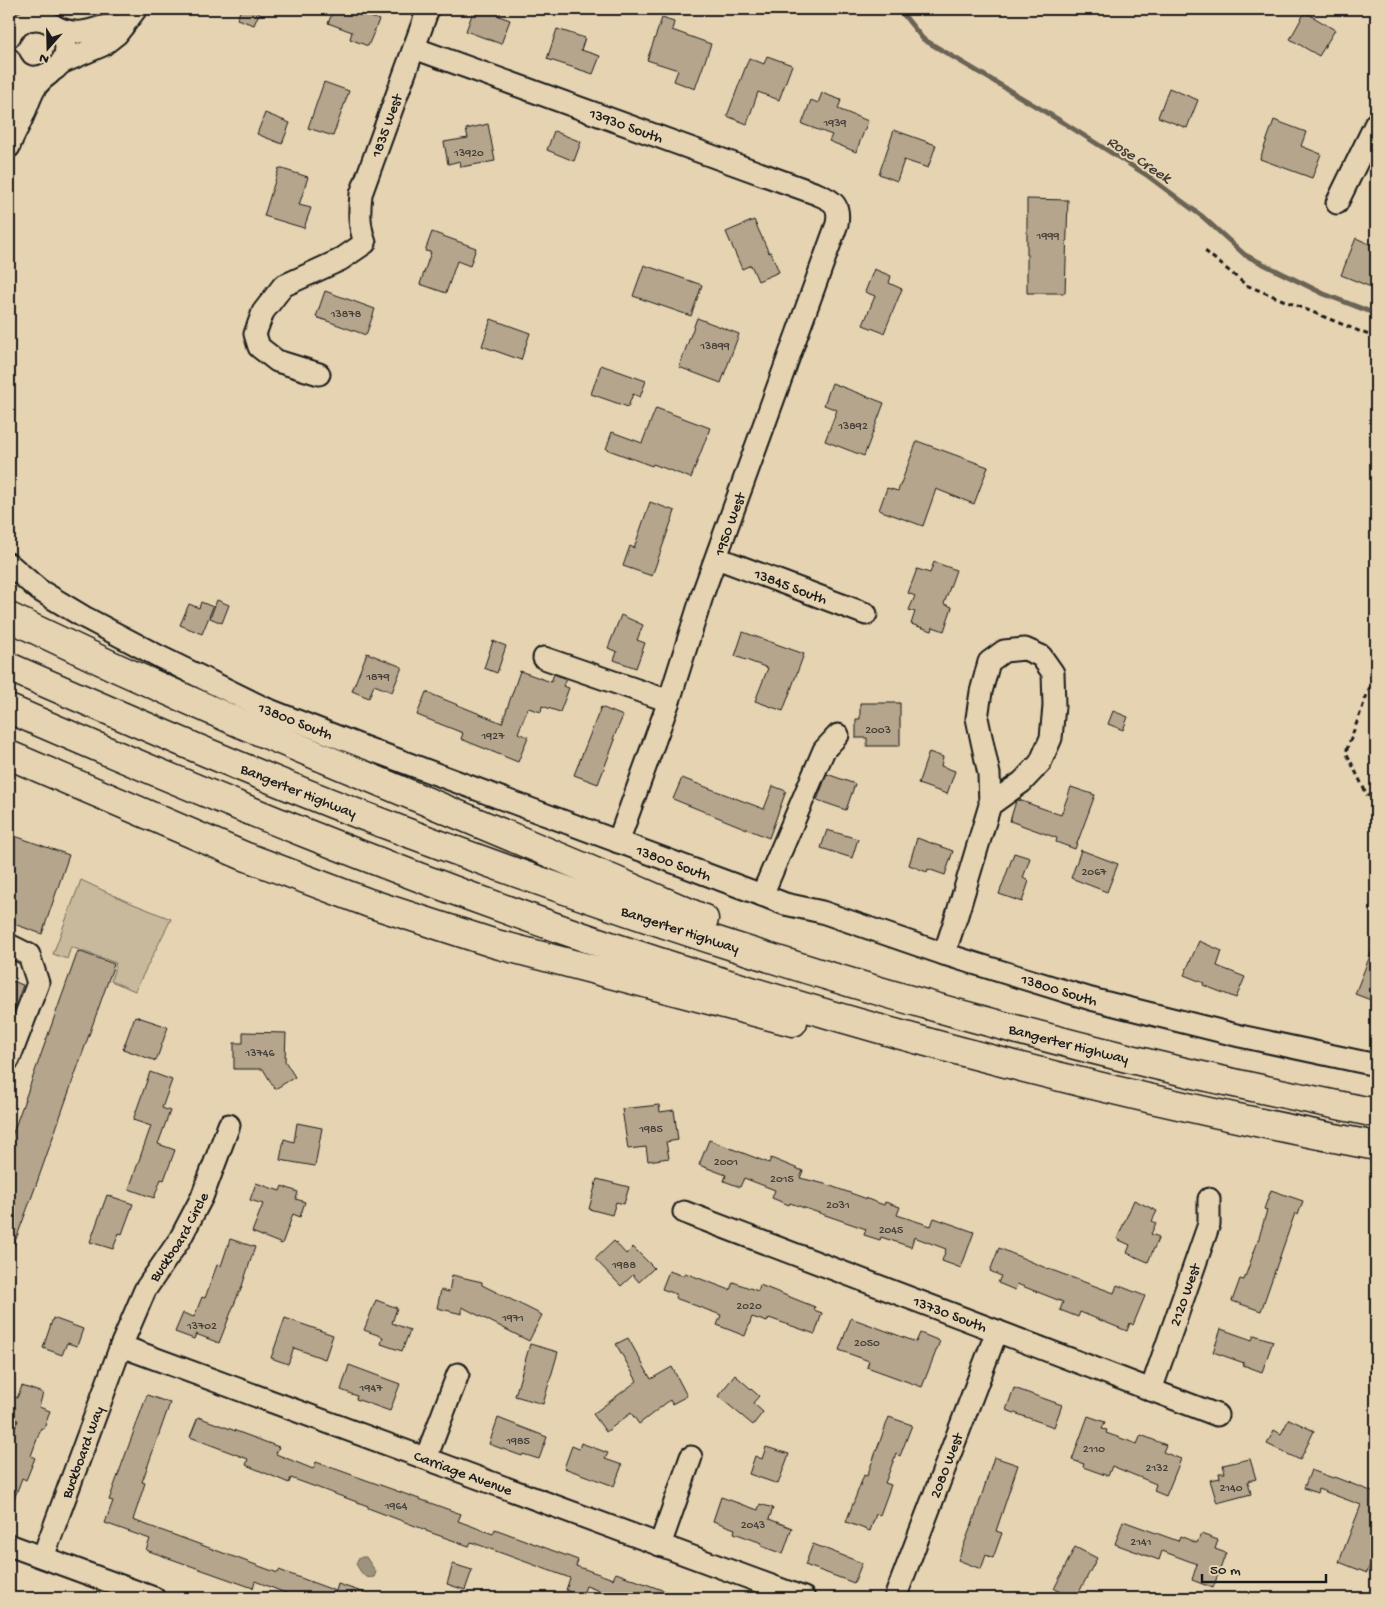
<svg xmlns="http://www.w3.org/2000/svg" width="1385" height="1607" font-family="'Gochi Hand',sans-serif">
<rect width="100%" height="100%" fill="#e5d3b1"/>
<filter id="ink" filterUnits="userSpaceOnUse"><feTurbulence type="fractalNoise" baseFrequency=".02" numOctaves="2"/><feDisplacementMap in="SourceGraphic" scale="10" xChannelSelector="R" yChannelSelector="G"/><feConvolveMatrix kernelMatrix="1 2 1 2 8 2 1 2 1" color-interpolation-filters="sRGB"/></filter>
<g filter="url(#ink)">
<path fill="#c8b89c" stroke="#726a5c" d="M81,880L126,901L171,919L135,991L111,981L116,963L71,947L67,959L53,954Z"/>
<path fill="#9e927c" stroke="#6a6356" d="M362,1557H366L376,1572L374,1577C364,1580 361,1572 356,1564L358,1559Z"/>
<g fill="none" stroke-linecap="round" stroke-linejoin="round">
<path stroke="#6a6356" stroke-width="5" d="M899,9L923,39L1064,123L1148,176L1203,217L1245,255L1324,294L1376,314
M1376,735L1374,742L1376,771"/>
</g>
<path fill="#b4a58c" stroke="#1c1c1c" d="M241,9H261L254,25L237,19Z
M334,9H369L366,15L379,20L368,46L350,39L352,32L328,23Z
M474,9H502L499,16L510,20L501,44L466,31Z
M1305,12L1335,30L1319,56L1290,39Z
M662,18L674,22L672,30L711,44L695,89L674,81L678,70L647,60Z
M557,29L585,38L581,50L600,56L593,74L547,59Z
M767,56L792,65L779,100L758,92L747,124L727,116L749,58L764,64Z
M324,82L349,91L333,136L308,128Z
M1169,88L1198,100L1187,128L1158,117Z
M822,93L841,100L838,109L868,121L856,152L829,141L832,135L802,124L811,100L818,103Z
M265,113L290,123L282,144L257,134Z
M1274,120L1306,132L1301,146L1321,154L1312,178L1260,159Z
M488,124L495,161L461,167L460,161L448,164L444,142L468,138L466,129Z
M894,130L936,145L928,168L904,160L897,181L879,174Z
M554,131L581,142L574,161L547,150Z
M279,168L308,177L299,205L311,208L304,228L264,216Z
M1027,199L1068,200L1065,293H1027Z
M754,220L769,253L771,252L779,272L758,281L751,265L742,269L726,232Z
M432,232L476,248L470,266L457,261L446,293L420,284L431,252L425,251Z
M1356,238L1376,247V289L1341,275Z
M644,265L702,285L691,316L633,296Z
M874,269L891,276L889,283L902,289L884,333L863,325L875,296L865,292Z
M325,291L375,309L366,335L316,317Z
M697,318L739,334L721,383L679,367Z
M491,319L530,333L521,360L482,346Z
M601,365L646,381L640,397L633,394L628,407L591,394Z
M832,383L884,403L864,456L825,441L837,410L824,405Z
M656,408L710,428L691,478L653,464L652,466L606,449L612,432L642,443Z
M917,441L988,467L974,504L936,489L923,526L879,510L887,488L898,491Z
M650,502L675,511L652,576L623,566L630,546L634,548Z
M934,562L956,570L944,604L952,607L944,631L933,627L932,631L911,624L915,612L909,610L915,596L908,593L917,569L930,573Z
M217,600L229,605L222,623L210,618Z
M201,602L213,607L202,634L180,625L189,604L199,608Z
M621,615L643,625L637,640L645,643L636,668L614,660L617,652L608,648Z
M743,632L804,654L783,711L755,701L768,668L735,656Z
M493,641L506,646L497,673L484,668Z
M367,653L402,667L392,692L374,685L369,698L352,691Z
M520,671L551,682L554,674L566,679L563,686L569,688L560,712L542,706L541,712L528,708L518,733L528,737L518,762L461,739L463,733L417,715L426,692L502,723Z
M860,703H900V746H867V738H856V719H860Z
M601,707L623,716L613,739L615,740L598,784L574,775Z
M1113,711L1128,717L1123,730L1108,724Z
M929,752L943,757L941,766L955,771L947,794L918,784Z
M827,774L855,784L846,810L817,800Z
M682,778L764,809L773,786L786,791L769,838L673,799Z
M1071,787L1095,795L1075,849L1056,842L1057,838L1010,821L1016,801L1019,800L1061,815Z
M827,830L858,839L852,858L821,848Z
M9,834L69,855L42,934L14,924L15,921L9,920Z
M917,838L953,851L945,875L928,869L927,872L909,865Z
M1081,850L1118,864L1107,892L1071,878Z
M1014,853L1030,858L1023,878L1029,881L1022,902L999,894Z
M1199,941L1222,951L1217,966L1245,977L1236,998L1203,985L1204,983L1184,975Z
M1375,943L1376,944V1002L1355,994Z
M78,951L114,964L35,1188L10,1255L9,1254V1144Z
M9,980L23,985L10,1021H9Z
M135,1016L168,1027L156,1061L123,1049Z
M243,1032L286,1033L285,1061L295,1077L275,1089L263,1069H234V1043H243Z
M150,1072L172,1080L162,1108L170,1111L158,1144L175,1150L164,1180L161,1179L154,1198L129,1189L151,1126L133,1120Z
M659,1105L660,1112L674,1110L678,1140L666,1142L669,1158L648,1161L646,1147L628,1149L622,1109Z
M297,1123L322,1128L315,1166L280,1160L284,1139L294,1142Z
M709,1140L769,1163L771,1158L803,1171L800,1178L825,1184L884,1205L885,1202L900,1207L897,1215L931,1226L934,1218L974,1232L961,1268L942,1261L946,1249L914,1237L911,1247L881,1237L880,1240L864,1235L866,1229L790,1203L789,1205L772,1198L775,1190L744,1178L740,1187L724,1181L726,1175L699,1165Z
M597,1179L629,1187L624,1204L616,1202L612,1215L589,1209Z
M256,1183L280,1191L282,1186L298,1192L296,1199L305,1202L300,1217L293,1214L282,1244L252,1232L263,1204L250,1200Z
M1271,1190L1303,1201L1298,1215L1295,1213L1261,1311L1232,1301L1240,1279L1244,1280L1259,1238L1267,1210L1264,1209Z
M107,1195L133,1204L122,1234L119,1233L113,1249L90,1242Z
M1134,1200L1157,1211L1152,1221L1156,1223L1151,1234L1159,1237L1148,1262L1127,1253L1130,1245L1117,1239Z
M230,1239L255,1247L240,1292H239L219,1343L196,1334L194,1339L175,1332L183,1313L194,1317L202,1297L205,1298L217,1265L221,1266Z
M614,1241L626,1254L633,1247L654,1268L639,1282L633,1275L621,1286L595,1259Z
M999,1248L1046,1268L1114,1293L1117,1285L1145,1296L1133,1325L1130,1323L1127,1331L1080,1312L1078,1317L1060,1310L1063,1302L1017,1284L1015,1290L998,1283L1001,1276L990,1271Z
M669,1271L684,1276L685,1273L730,1290L733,1282L758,1291L760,1285L815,1307L814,1310L822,1313L815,1334L769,1318L767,1322L752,1317L745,1336L717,1325L721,1315L675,1298L676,1294L662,1289Z
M452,1275L482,1282V1285L542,1315L529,1341L462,1307V1314L437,1308L441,1290L449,1292Z
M376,1300L397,1308L392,1323L410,1330L402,1351L381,1344L383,1337L364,1330Z
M53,1318L83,1329L77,1346L67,1343L62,1355L43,1348Z
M285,1318L333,1335L325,1359L294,1348L288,1364L271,1358Z
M851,1318L916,1342L920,1333L940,1341L922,1387L867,1367L869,1361L839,1350Z
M1221,1329L1252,1340L1254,1335L1273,1341L1262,1372L1243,1365L1244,1363L1213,1352Z
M628,1338L651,1379L672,1367L687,1396L672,1404L670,1400L639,1424L631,1413L606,1432L593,1414L637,1381L616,1344Z
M530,1344L558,1352L543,1404L515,1396Z
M349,1365L400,1384L390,1411L356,1399L357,1396L341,1390Z
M735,1375L759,1396L753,1403L763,1412L753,1425L718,1396Z
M22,1386L43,1393L39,1407L50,1411L44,1429L41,1428L31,1456L35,1458L26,1480L22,1478L10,1510H9V1445L18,1420L9,1417V1395L17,1398Z
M1014,1388L1062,1405L1054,1427L1006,1410Z
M147,1395L170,1403L142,1482L145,1483L133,1520L278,1573L279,1570L336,1591L338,1584L374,1596L373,1598H287L288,1594L255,1581L253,1588L146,1550L150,1539L105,1523L113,1501L109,1500Z
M1088,1416L1105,1422L1102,1429L1107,1430L1106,1433L1137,1444L1141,1435L1166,1445L1163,1452L1181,1459L1166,1496L1154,1491L1156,1484L1112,1466L1108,1476L1083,1467L1084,1464L1072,1460Z
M198,1417L279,1447L276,1454L313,1469L316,1462L461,1514L458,1521L493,1534L495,1529L578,1560L576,1566L613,1579L616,1573L681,1597V1598H620L586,1586L582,1597L566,1590L570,1578L471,1542L469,1546L426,1531V1530L368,1508V1506L291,1478L289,1483L246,1465L248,1459L190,1437Z
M889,1417L912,1425L900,1456L896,1454L885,1483L891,1485L880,1515L876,1514L870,1531L846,1522L864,1475L867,1476Z
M498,1418L547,1437L539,1459L523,1454L522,1456L489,1444Z
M1289,1419L1314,1431L1300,1460L1267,1444L1274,1430L1281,1434Z
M581,1443L608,1453L605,1459L622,1465L614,1486L564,1468L572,1446L579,1449Z
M766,1447L789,1454L778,1484L749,1474L755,1456L762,1459Z
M994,1457L1018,1465L996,1531L1002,1533L993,1558L986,1555L981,1569L958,1560L975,1516Z
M1250,1459L1256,1479L1248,1481L1251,1494L1217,1503L1210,1480L1220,1478L1219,1473H1225L1223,1465Z
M1311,1470L1333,1478L1334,1477L1376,1493V1543L1373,1553L1374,1554L1367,1573L1339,1562L1361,1505L1318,1489L1317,1493L1304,1488Z
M721,1497L758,1510L760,1504L773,1508L769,1519L792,1528L783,1554L761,1546L762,1543L734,1533L735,1529L713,1521Z
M1123,1521L1178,1541L1180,1536L1197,1543L1201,1534L1218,1540L1215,1549L1226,1553L1213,1588L1192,1580L1197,1564L1162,1551L1159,1560L1115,1544Z
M813,1544L862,1563L854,1583L805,1565Z
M1075,1547L1097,1558L1076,1598H1073L1054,1589Z
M453,1564L472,1570L465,1590L447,1584Z"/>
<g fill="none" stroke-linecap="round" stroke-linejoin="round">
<defs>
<g id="minor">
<path d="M56,27C87,41 95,22 123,26"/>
<path d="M9,37C14,27 24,19 36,19C45,19 53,24 59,30C86,63 26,100 9,59"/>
<path id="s1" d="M414,48L817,194C834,201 840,205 837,224L703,593L669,701L618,842"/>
<path d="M61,63L103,45L117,34L136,9"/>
<path d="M12,124L16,83L13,66"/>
<path d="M9,147C12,136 18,128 22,118C31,99 31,86 49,74"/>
<path d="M1337,203L1376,123"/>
<path id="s2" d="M319,374L277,361L259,347L255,334L263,312L283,286L340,260L365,243C359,225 359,213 361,194L428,9"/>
<path id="s3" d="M717,558L866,614"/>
<path id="s4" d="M9,564L39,590L84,617L160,657L264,708L366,748L762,895L785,904L822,912L944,954L1091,999L1240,1036L1376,1065"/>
<path d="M544,658L669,701"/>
<path d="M762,895L824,750L838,735"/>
<path d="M9,945L29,955L38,983L9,1059"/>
<path d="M944,954L957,915L990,805L989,774L977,718L981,692L989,662L1004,651L1025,649L1041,656L1053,673L1054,706L1051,738L1040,763L1022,782L990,805"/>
<path id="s5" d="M684,1212L1217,1415"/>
<path id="s6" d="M121,1346L804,1598"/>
<path id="s7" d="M1151,1390L1209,1224V1199"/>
<path d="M426,1458L458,1374"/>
<path d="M9,1545L154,1598"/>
<path d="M660,1545L691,1457"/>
<path id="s8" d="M43,1557L121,1346L145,1290L180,1239L202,1197L229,1125"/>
<path id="s9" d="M895,1598L997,1331"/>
</g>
<g id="highway">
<path d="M9,617L117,668L242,724L614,880L704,919"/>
<path id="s10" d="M9,667C139,724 270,781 403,831C644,922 893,1001 1143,1062C1220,1081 1298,1097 1376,1113"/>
<path d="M9,709C205,794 404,876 607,945C859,1029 1116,1097 1376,1146"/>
<path d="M9,755L244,856L369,903L496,944L793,1022"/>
</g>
</defs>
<use href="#minor" stroke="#1c1c1c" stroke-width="25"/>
<use href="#highway" stroke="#1c1c1c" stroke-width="31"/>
<path stroke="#1c1c1c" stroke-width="3" stroke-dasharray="5 4" stroke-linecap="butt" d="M1205,251L1246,285L1376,338
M1376,670L1346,752L1367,795L1376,799"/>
<use href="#minor" stroke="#e5d3b1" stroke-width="21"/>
<use href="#highway" stroke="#e5d3b1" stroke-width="28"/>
</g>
</g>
<g text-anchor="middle" stroke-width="4" stroke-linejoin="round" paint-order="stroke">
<g font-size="12" fill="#423e38">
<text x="835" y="126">1939</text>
<text x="469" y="156">13920</text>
<text x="1048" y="239">1999</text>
<text x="346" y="317">13878</text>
<text x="715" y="349">13899</text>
<text x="853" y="429">13892</text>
<text x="378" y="680">1879</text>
<text x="878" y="733">2003</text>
<text x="493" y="739">1927</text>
<text x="1094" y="875">2067</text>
<text x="260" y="1056">13746</text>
<text x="651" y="1132">1985</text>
<text x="726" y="1165">2001</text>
<text x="782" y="1182">2015</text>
<text x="838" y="1208">2031</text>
<text x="891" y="1233">2045</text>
<text x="624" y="1268">1988</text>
<text x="749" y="1309">2020</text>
<text x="513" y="1321">1971</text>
<text x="202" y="1329">13702</text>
<text x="867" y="1346">2050</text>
<text x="371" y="1391">1947</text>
<text x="518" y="1444">1985</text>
<text x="1094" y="1452">2110</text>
<text x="1157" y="1471">2132</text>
<text x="1231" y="1491">2140</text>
<text x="396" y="1509">1964</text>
<text x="753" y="1528">2043</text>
<text x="1141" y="1545">2141</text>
</g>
<g font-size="15" fill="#1c1c1c" stroke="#e5d3b1">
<text dy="5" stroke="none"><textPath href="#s2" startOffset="352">1835 West</textPath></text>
<text dy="5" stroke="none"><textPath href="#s1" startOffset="226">13930 South</textPath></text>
<text transform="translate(729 524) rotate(-70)" y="5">1950 West</text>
<text dy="5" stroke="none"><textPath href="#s3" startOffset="79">13845 South</textPath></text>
<text dy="5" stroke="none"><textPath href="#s4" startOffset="328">13800 South</textPath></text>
<text dy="5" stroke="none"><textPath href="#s10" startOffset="315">Bangerter Highway</textPath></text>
<text dy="5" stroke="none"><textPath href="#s4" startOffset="732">13800 South</textPath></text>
<text dy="5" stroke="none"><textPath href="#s10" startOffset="721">Bangerter Highway</textPath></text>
<text dy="5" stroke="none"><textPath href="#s4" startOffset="1138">13800 South</textPath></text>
<text dy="5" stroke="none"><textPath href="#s10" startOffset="1126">Bangerter Highway</textPath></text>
<text dy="5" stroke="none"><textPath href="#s8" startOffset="349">Buckboard Circle</textPath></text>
<text dy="5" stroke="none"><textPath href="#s7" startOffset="101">2120 West</textPath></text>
<text dy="5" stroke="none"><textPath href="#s5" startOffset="285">13730 South</textPath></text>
<text dy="5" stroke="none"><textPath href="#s8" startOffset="112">Buckboard Way</textPath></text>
<text dy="5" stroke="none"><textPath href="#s9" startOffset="142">2080 West</textPath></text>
<text dy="5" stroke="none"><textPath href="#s6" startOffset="365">Carriage Avenue</textPath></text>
</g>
<g font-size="16" font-style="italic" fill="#433f39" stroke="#e5d3b1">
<text transform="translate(1140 158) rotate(33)" y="6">Rose Creek</text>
</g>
</g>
<rect width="1385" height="1607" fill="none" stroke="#e5d3b1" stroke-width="30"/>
<rect x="15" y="15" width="1355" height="1577" fill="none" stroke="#1c1c1c" stroke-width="2" filter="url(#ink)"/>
<g transform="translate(48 48) rotate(200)" stroke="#e5d3b1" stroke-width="4" paint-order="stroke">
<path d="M0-4L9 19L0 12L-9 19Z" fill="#1c1c1c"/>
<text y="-8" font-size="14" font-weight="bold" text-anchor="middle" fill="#1c1c1c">N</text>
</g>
<path d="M1202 1574v8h124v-8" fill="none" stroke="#1c1c1c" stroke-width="2.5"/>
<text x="1210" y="1574" font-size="15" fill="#1c1c1c" stroke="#e5d3b1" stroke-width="4" paint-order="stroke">50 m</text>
</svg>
